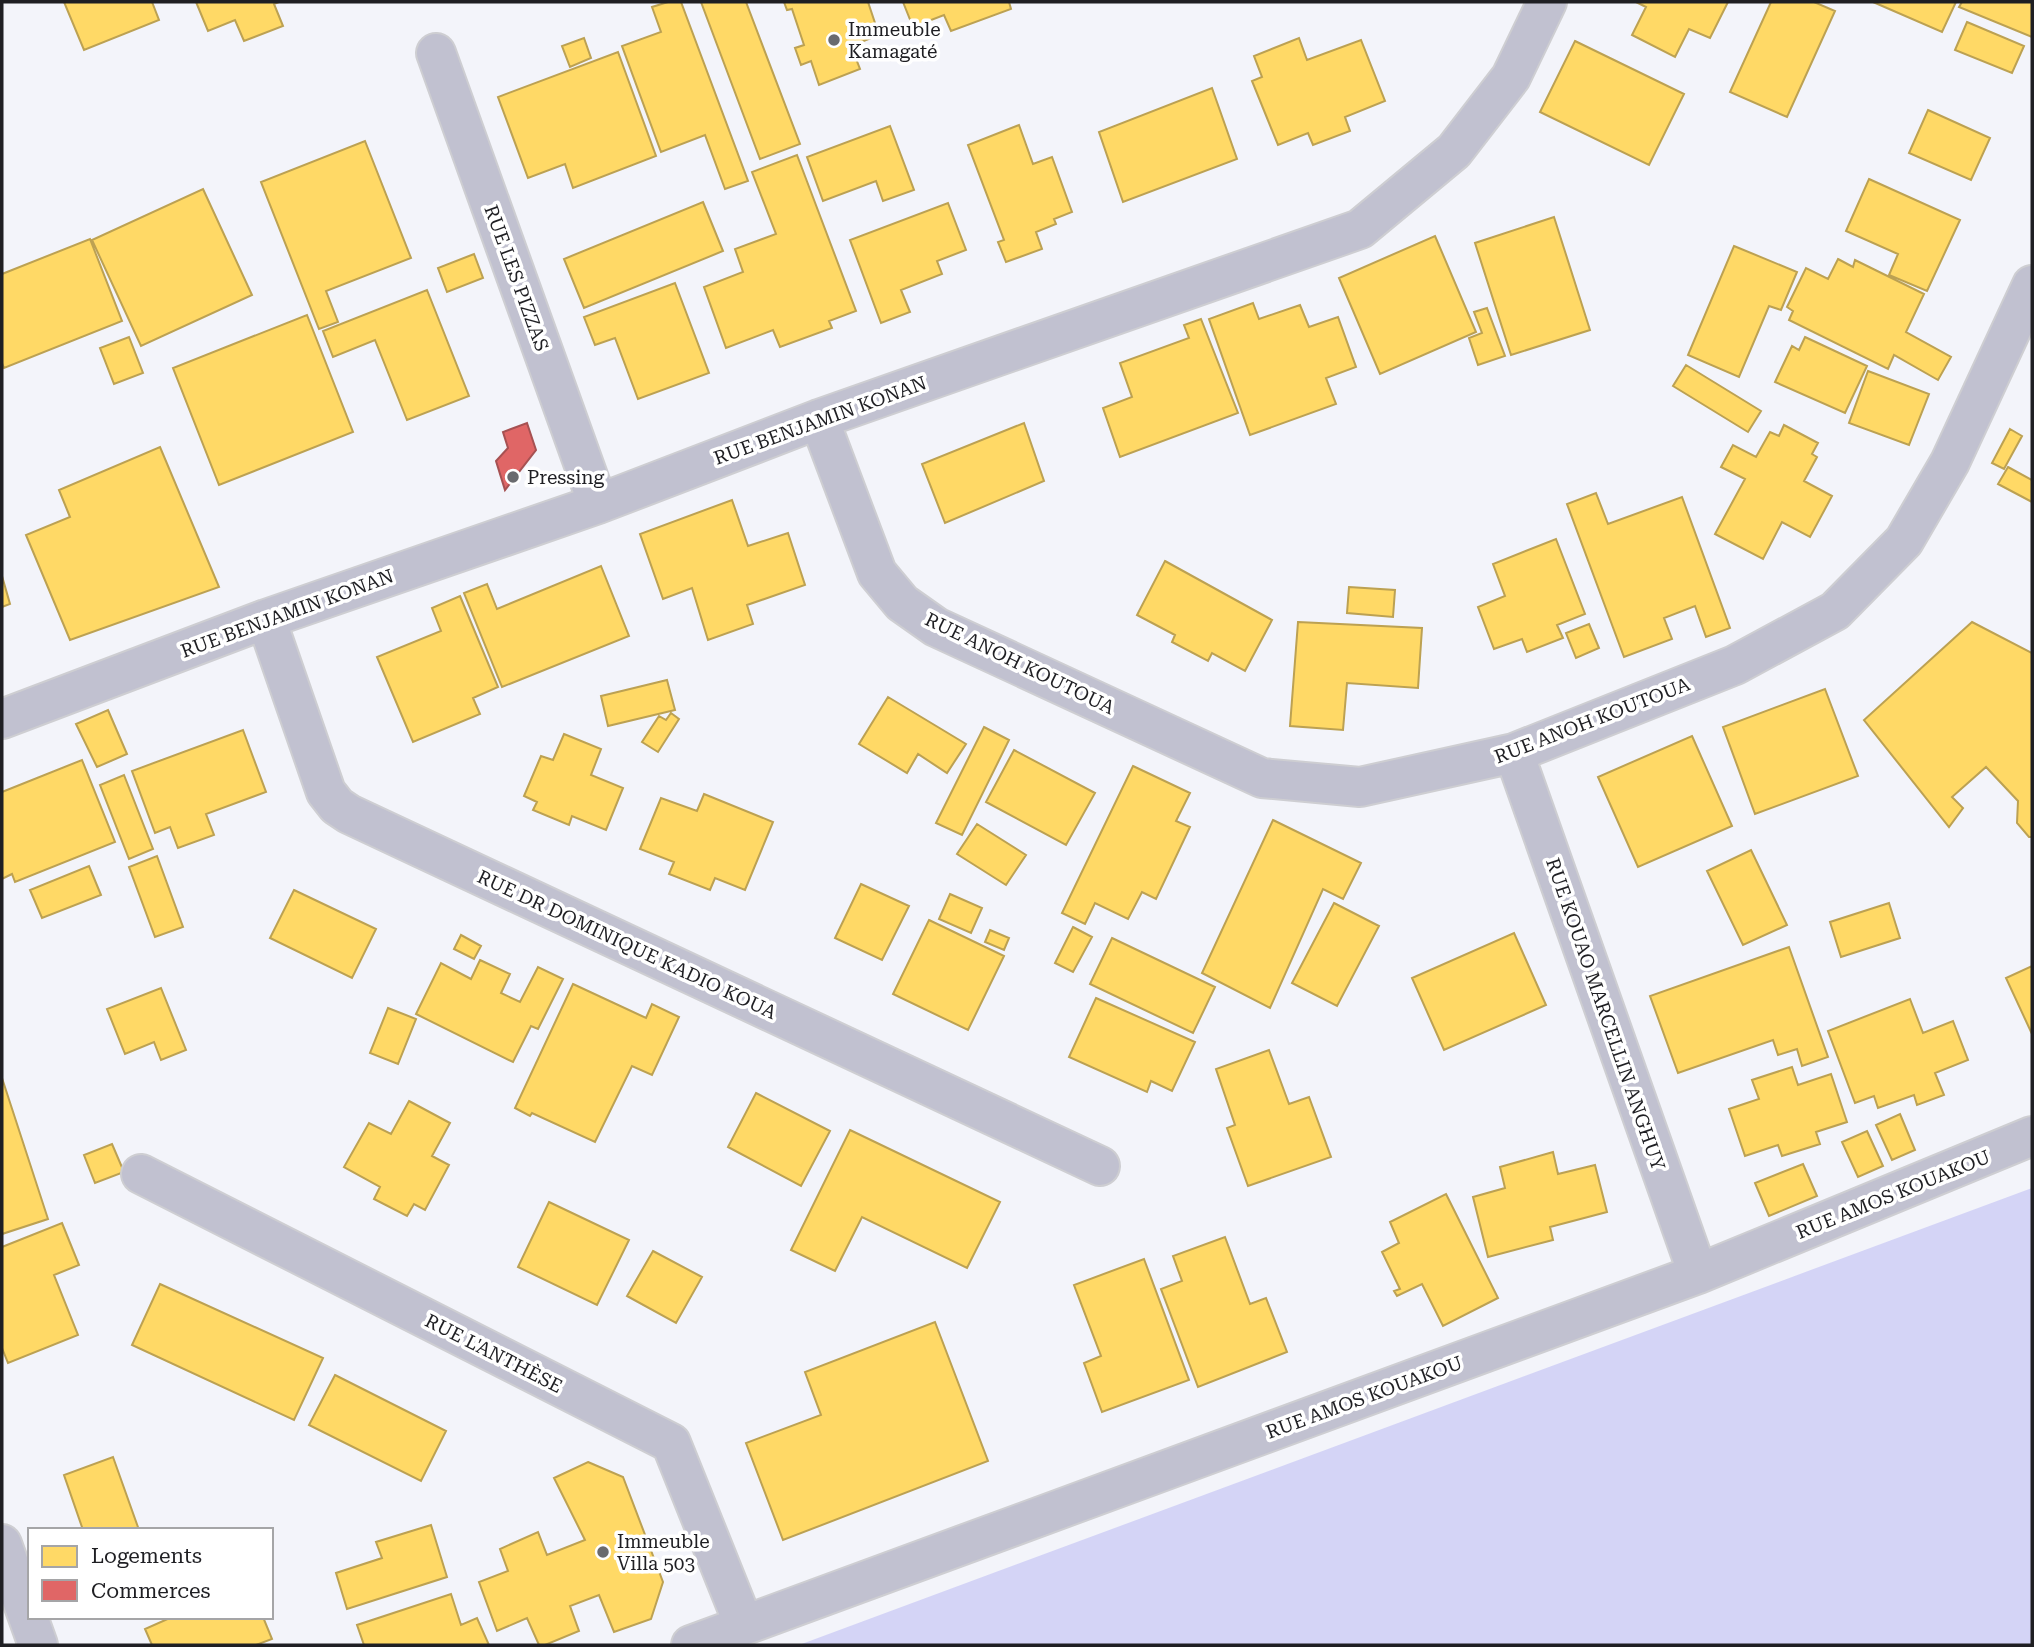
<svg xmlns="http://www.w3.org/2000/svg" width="2034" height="1647" font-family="'Roboto Serif',serif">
<rect width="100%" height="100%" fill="#f3f4fa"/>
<path fill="#d4d4f6" d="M2032,1188V1645H799Z"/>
<path fill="#ffd966" stroke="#bca152" stroke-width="2" d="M64,2H152L159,20L84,50Z
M196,2H279L274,4L283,26L244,41L235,20L208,31Z
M668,2H681L748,181L725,189L705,135L661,152L622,46L661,32L652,7Z
M701,2H746L800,144L760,159Z
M784,2H868L879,35L851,46L860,69L819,85L811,61L801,65L795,48L804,45L792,9L787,10Z
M903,2H1009L1011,9L951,31L944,15L913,27Z
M1636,2H1728L1710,38L1689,29L1675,57L1632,35L1646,7Z
M1771,2H1814L1835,11L1787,117L1730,92Z
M1873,2H1956L1942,32Z
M1962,2H2032V37L1959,7Z
M1967,22L2024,46L2012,73L1955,50Z
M584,38L591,58L570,67L562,46Z
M1299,38L1307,60L1361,40L1385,101L1345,117L1350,131L1313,145L1308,133L1278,145L1252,81L1262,77L1254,56Z
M1575,41L1684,94L1649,165L1540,112Z
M618,52L656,156L573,188L565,164L528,178L498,97Z
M1212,88L1237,159L1123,202L1099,132Z
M1928,110L1990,138L1971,180L1909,153Z
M1019,125L1033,164L1052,157L1072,212L1054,219L1056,224L1036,232L1042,249L1006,262L998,242L1004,240L968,145Z
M890,126L914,190L883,201L876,181L823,201L807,157Z
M365,141L411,258L326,291L338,322L319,329L261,182Z
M797,155L856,311L829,321L832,328L780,347L773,330L726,348L704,287L743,272L735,249L776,234L752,172Z
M1869,179L1960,220L1927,291L1889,275L1898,254L1846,231Z
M203,189L252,295L141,346L92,240Z
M703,202L723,251L584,308L564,259Z
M948,203L966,250L937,261L942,274L901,290L910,312L881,323L850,240Z
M1554,217L1590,330L1511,355L1475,243Z
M1435,236L1476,332L1380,374L1339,278Z
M90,239L122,321L4,368L2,363V274Z
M1734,246L1797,272L1781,310L1769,306L1739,377L1688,355Z
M474,254L483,278L447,292L438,268Z
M1838,259L1853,267L1855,260L1924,294L1906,332L1951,357L1938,380L1894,355L1888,369L1789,320L1793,311L1787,307L1806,268L1828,279Z
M675,283L709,373L638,399L615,338L595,345L584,317Z
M427,290L469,396L407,420L375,340L333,357L323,331Z
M1253,303L1259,319L1300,305L1309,327L1338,317L1356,367L1326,378L1336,404L1250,435L1209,319Z
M1487,308L1505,356L1478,365L1469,338L1482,333L1474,312Z
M307,315L353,432L219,485L173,368Z
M1201,319L1238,413L1120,457L1103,408L1132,397L1120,363L1189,338L1184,325Z
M129,337L143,373L114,384L100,348Z
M1805,337L1867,366L1845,413L1775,382L1792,346L1799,350Z
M1686,365L1761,411L1748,432L1673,386Z
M1868,371L1929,394L1909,445L1849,423Z
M1024,423L1044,481L945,523L922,464Z
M1784,425L1818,443L1812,454L1817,457L1804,481L1832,496L1810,537L1782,522L1763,559L1715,534L1745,479L1721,467L1733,445L1756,457L1770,432L1779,436Z
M2010,429L2022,436L2004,469L1992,463Z
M160,447L219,587L70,640L26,535L70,517L59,490Z
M2008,467L2032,480V502L1998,484Z
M1596,493L1608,524L1682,497L1730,628L1706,637L1695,606L1664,618L1672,639L1624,657L1567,504Z
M732,500L748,546L788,533L805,585L747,605L753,624L708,640L692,588L663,599L640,534Z
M1556,539L1585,614L1557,625L1563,638L1527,652L1522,639L1494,649L1478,607L1505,596L1493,564Z
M1165,561L1272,620L1245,671L1212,653L1208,661L1172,642L1175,635L1137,615Z
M601,566L629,636L502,687L464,593L487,584L497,609Z
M2,576L10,604L2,607Z
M1349,587L1395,590L1393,617L1347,613Z
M460,596L498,687L473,698L480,714L413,742L377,657L441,631L432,608Z
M1298,622L1422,628L1418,688L1347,683L1343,730L1290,726Z
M1972,622L2032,653V837H2029L2017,823L2018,801L1986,767L1952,797L1963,808L1949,827L1864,720Z
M1589,624L1599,648L1576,658L1566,633Z
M667,680L675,710L608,726L601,696Z
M1825,689L1858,776L1755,814L1723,727Z
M888,697L966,744L947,773L918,754L907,773L859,744Z
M108,710L127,754L97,767L76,724Z
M671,713L679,719L658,752L642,742L659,716L666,720Z
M984,727L1009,740L962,835L936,823Z
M243,730L266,792L206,814L214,835L178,848L170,827L155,833L132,771Z
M564,734L601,749L591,775L623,788L606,830L572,816L569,825L533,810L537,802L524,796L541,756L553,760Z
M1692,736L1732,826L1638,867L1598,777Z
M1014,750L1095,793L1066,845L986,802Z
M82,760L115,842L15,882L12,874L2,879V792Z
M1133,766L1190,793L1176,821L1190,827L1156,899L1142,892L1128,919L1095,903L1085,924L1062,913Z
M124,775L153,849L129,859L100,785Z
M704,794L773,822L745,890L715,878L710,890L669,874L674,862L640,849L661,798L697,811Z
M1273,820L1361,863L1343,899L1323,889L1270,1008L1202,973Z
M977,824L1026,855L1006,885L957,854Z
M1751,850L1787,925L1743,945L1707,871Z
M157,856L183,927L155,937L129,867Z
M89,866L101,895L42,918L30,890Z
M861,884L909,906L882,960L835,938Z
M294,890L376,929L352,978L270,938Z
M950,894L982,908L971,933L939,919Z
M1334,903L1379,926L1337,1006L1292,983Z
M1889,903L1900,938L1841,957L1830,922Z
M929,920L1004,956L968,1030L893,994Z
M1073,927L1092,937L1073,972L1055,963Z
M990,930L1009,938L1004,950L985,942Z
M1514,933L1546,1005L1444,1050L1412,978Z
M461,935L481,946L474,959L454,949Z
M1112,938L1215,987L1193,1033L1090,984Z
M1789,947L1828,1057L1802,1066L1797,1049L1778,1055L1773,1040L1678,1073L1650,996Z
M480,960L510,974L501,993L520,1002L538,967L563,979L538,1029L531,1026L513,1062L416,1014L441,963L471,979Z
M2032,966V1034L2006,978Z
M573,984L646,1018L652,1004L679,1017L652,1075L632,1066L595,1142L532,1113L530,1116L515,1108Z
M161,988L186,1050L161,1060L154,1042L125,1054L107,1009Z
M1096,998L1195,1042L1172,1091L1151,1081L1147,1092L1069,1057Z
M1910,999L1923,1033L1953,1021L1968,1060L1935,1073L1944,1095L1917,1105L1914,1095L1878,1108L1874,1096L1855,1103L1828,1031Z
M388,1008L416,1019L398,1064L370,1053Z
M1269,1050L1289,1104L1309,1097L1331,1157L1248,1186L1227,1128L1235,1125L1216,1069Z
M1792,1067L1798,1085L1831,1074L1847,1122L1816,1132L1820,1144L1782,1156L1778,1145L1745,1156L1729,1109L1759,1099L1752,1080Z
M2,1078L48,1219L2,1234Z
M756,1093L830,1131L801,1186L728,1147Z
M409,1101L450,1123L432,1156L449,1165L425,1210L414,1204L407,1216L374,1199L380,1187L344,1167L369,1123L391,1134Z
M1900,1114L1915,1150L1892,1160L1876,1125Z
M850,1130L1000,1202L967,1268L862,1217L835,1271L791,1250Z
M1867,1131L1883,1166L1858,1177L1842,1142Z
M112,1144L124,1172L95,1183L84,1155Z
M1553,1152L1558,1174L1595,1165L1607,1212L1550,1227L1553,1240L1488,1257L1473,1197L1505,1188L1500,1167Z
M1803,1164L1817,1196L1769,1216L1755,1183Z
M1446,1194L1498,1298L1443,1326L1422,1284L1397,1296L1394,1291L1400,1289L1382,1252L1399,1243L1390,1222Z
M549,1202L629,1240L597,1305L518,1267Z
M62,1223L79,1265L54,1275L78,1335L8,1363L2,1348V1247Z
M1225,1237L1250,1304L1266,1298L1287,1352L1198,1387L1161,1289L1182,1281L1173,1256Z
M653,1251L702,1277L676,1323L627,1296Z
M1144,1259L1189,1380L1102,1412L1084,1363L1101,1356L1074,1285Z
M160,1284L323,1358L294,1420L132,1345Z
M935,1322L988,1461L783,1540L746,1443L821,1415L805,1372Z
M335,1375L446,1431L421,1481L309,1425Z
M113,1457L139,1530H83L64,1475Z
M588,1462L623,1477L663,1582L651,1619L614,1632L599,1595L570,1606L579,1631L545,1645H539L527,1618L497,1631L479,1582L508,1571L500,1549L538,1532L547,1555L585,1540L554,1478Z
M431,1525L447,1577L347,1609L336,1573L382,1558L376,1542Z
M451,1594L461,1625L477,1618L489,1645H364L357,1625Z
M172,1617H263L272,1639L256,1645H152L145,1629Z"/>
<path fill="#e06666" stroke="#a65152" stroke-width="2" d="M527,423L536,450L505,490L496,461L508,448L503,432Z"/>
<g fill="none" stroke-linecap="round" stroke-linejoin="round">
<defs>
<path id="minor" d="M436,53L598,504
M819,419L877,573L902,603L936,627L1262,778L1360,787L1514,753L1735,665L1835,611L1904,541L1950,462L2032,285
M266,619L326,792L337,806L349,814L1100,1166
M2,719L266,619L598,504L819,419L1360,229L1454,151L1511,77L1547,2
M1514,753L1698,1274
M141,1174L671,1443L744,1625
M2,1544L38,1645
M691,1645L1698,1274L2032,1136"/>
</defs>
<use href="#minor" stroke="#ceced2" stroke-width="42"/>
<use href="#minor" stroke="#c1c1d0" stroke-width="38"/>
</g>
<g fill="#696a6e" stroke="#fff" stroke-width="2.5">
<circle cx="834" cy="40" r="7"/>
<circle cx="513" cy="477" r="7"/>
<circle cx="603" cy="1552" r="7"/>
</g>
<g text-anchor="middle" stroke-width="7" stroke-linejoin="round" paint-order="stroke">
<g font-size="19" fill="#1f1f23" stroke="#fff" text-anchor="start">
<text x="848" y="36">Immeuble<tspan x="848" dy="22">Kamagaté</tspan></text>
<text x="527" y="484">Pressing</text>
<text x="617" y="1548">Immeuble<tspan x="617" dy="22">Villa 503</tspan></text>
</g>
<g font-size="19" fill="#1f1f23" stroke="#fff">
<text transform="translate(517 278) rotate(70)" y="7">RUE LES PIZZAS</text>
<text transform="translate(820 420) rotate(-20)" y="7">RUE BENJAMIN KONAN</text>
<text transform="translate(287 613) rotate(-20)" y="7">RUE BENJAMIN KONAN</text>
<text transform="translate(1020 663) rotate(26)" y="7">RUE ANOH KOUTOUA</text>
<text transform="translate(1592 720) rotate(-21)" y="7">RUE ANOH KOUTOUA</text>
<text transform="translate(627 944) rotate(25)" y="7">RUE DR DOMINIQUE KADIO KOUA</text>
<text transform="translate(1606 1014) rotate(71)" y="7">RUE KOUAO MARCELLIN ANGHUY</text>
<text transform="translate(1893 1194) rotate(-22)" y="7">RUE AMOS KOUAKOU</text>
<text transform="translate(494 1353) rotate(27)" y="7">RUE L'ANTHÈSE</text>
<text transform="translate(1364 1397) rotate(-20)" y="7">RUE AMOS KOUAKOU</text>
</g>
</g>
<rect width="2034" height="1647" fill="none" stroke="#1f1f23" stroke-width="7"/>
<rect x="28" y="1528" width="245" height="91" fill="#ffffff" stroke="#a5a5a7" stroke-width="2"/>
<rect x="42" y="1546" width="35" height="21" fill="#ffd966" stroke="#a5a5a7" stroke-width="2"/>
<text x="91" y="1563" font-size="21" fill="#1f1f23">Logements</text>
<rect x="42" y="1580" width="35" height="21" fill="#e06666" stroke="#a5a5a7" stroke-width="2"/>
<text x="91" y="1598" font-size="21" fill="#1f1f23">Commerces</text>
</svg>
